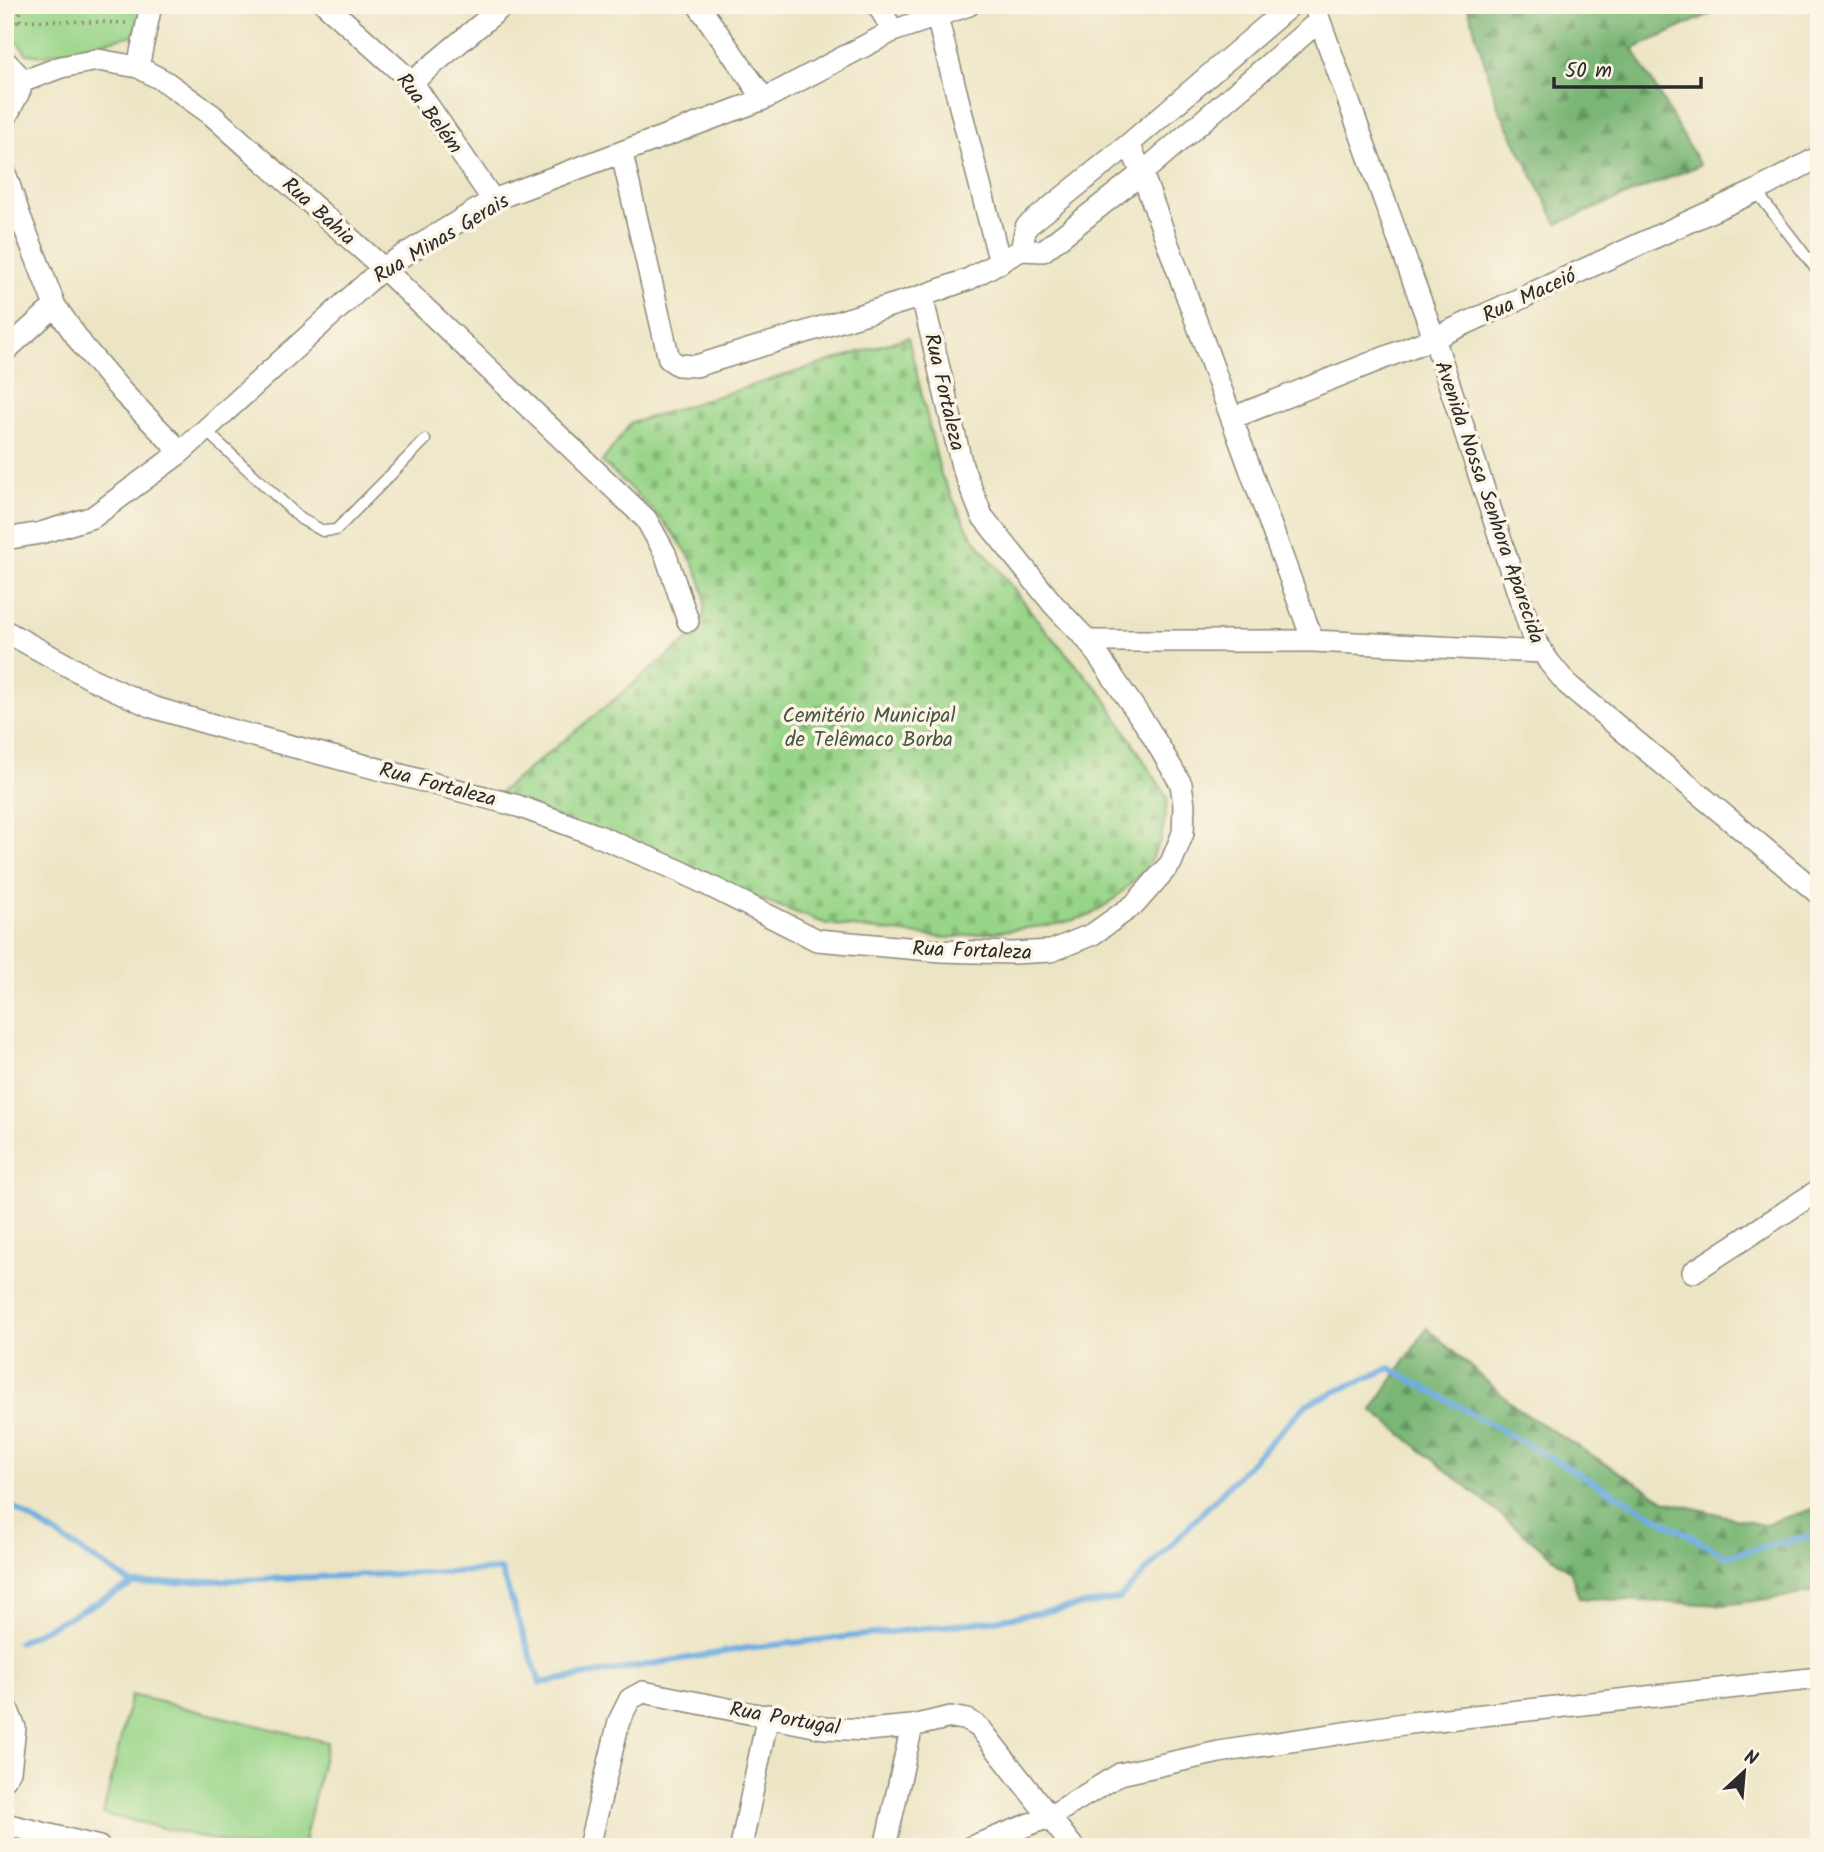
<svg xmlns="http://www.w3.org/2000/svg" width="1824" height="1852" font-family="Kalam,sans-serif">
<defs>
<pattern id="forest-firs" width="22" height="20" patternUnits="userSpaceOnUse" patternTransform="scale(1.75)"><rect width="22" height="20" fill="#7ab675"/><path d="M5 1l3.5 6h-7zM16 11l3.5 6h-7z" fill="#649460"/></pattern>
<pattern id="cemetery-stones" width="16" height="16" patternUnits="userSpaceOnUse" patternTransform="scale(1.75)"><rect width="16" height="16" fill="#99d589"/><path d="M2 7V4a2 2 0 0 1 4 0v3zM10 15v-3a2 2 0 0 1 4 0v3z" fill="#84b776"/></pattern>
</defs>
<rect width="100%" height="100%" fill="#fcf5e5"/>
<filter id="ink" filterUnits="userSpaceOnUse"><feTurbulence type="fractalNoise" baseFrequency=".0143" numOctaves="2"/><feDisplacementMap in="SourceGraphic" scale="14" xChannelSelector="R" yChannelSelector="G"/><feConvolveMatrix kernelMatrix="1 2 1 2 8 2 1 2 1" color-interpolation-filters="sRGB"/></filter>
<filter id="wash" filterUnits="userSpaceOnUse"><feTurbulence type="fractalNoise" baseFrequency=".00686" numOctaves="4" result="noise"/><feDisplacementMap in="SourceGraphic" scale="28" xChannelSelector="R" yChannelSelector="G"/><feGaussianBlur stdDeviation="1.57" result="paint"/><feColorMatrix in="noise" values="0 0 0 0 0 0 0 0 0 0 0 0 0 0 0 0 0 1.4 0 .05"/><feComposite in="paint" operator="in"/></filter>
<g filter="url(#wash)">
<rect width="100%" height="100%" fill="#ece5c5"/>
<path fill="url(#forest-firs)" stroke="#527050" stroke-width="2" d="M1467,5H1730L1633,49L1700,165L1557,224L1498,107Z
M1427,1328L1519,1410L1666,1501L1762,1525L1819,1507V1592L1723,1605L1579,1598L1571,1572L1372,1410Z"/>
<path fill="url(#cemetery-stones)" stroke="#62805a" stroke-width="2" d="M908,337L941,475L970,533L1044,628L1103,695L1168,799L1161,840L1146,869L1113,900L1089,916L1058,924L946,938L827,924L727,887L499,793L690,638C694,631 702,622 704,614C713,557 639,497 602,462L631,423Z"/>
<path fill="#99d589" stroke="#62805a" stroke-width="2" d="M5,5H141L134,35L42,56L27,54L5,26Z
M131,1695L327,1742L303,1847H243L103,1814Z"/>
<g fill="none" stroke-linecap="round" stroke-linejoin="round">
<path stroke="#6eade1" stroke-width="6" d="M5,1502L133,1584L501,1570L540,1683L747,1648L990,1621L1119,1599L1307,1404L1390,1368L1726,1556L1819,1534
M19,1642L133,1584"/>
</g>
</g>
<g filter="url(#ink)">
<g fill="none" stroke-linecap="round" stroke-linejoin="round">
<defs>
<path id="lane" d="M1756,191L1819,273
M205,430L301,519L323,531L336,530L425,440"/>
<path id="street" d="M326,5L412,82L493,200
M698,5L764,99
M878,5L893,31
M1314,5L1434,338L1532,635L1549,662L1567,684L1819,894
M937,17L1000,263
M5,61L24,81
M138,67L151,5
M412,82L504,5
M5,99L24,81L61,67L98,60L138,67L166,82L212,115L383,268L646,519L665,553L688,621
M5,119L20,90
M1129,144L1142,173L1313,641
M622,154L669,359L678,365L696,366L922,296L969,279L1021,250L1043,251L1142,173L1319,21
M5,173L19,214L55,306L83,346L123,393L181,452
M1021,250L1026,227L1129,144L1291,5
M5,351L55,306
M1232,418L1434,338L1756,191L1819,157
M5,539L41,533L93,517L181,452L383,268L493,200L764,99L893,31L969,5
M5,631L92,679L152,707L227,729L518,806L596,835L680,871L817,940L941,951L1012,953L1051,951L1093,934L1135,904L1171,863L1183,833L1184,805L1181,784L1148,728L1088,641L1053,604L982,516L962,466L922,296
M1088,641H1313L1542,652
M1693,1272L1819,1190
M5,1703L15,1728L10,1771L5,1779
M5,1824L99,1847
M589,1847L619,1721L630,1699L643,1692L824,1728L867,1730L912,1726L951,1717L968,1720L980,1728L1073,1847
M741,1847L768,1715
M885,1847L912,1726
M971,1847L1051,1816L1120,1774L1219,1752L1410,1723L1819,1678"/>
</defs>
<use href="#lane" stroke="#8c8878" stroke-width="13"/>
<use href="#street" stroke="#8c8878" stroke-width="24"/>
<path stroke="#8c8878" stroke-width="3.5" stroke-dasharray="2 5" stroke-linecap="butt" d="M20,5V20L129,23
M5,31L20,20"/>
<use href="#lane" stroke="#fff" stroke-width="10"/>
<use href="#street" stroke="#fff" stroke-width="21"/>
</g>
</g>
<g text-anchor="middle" stroke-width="7" stroke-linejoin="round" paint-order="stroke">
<g font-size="21" fill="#2b2b2b" stroke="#fcf5e5">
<text transform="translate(430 113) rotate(53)" y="7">Rua Belém</text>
<text transform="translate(319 211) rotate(42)" y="7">Rua Bahia</text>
<text transform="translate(441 238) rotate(-31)" y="7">Rua Minas Gerais</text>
<text transform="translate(1529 295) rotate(-25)" y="7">Rua Maceió</text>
<text transform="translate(945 392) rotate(77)" y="7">Rua Fortaleza</text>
<text transform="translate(1490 502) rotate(71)" y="7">Avenida Nossa Senhora Aparecida</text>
<text transform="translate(438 784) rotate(15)" y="7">Rua Fortaleza</text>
<text transform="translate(972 950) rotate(2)" y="7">Rua Fortaleza</text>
<text transform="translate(785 1718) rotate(10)" y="7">Rua Portugal</text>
</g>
<g font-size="21" fill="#465642" stroke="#fcf5e5">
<text x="869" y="722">Cemitério Municipal<tspan x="869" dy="24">de Telêmaco Borba</tspan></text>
</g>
</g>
<rect width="1824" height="1852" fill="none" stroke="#fcf5e5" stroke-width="28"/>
<g transform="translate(1744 1772) rotate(26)" stroke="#fcf5e5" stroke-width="5" paint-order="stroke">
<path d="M0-5L12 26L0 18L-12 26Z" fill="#2b2b2b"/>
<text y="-10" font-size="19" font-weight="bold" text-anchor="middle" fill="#2b2b2b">N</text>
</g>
<path d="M1554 77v10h147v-10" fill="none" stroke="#2b2b2b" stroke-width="3.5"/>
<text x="1565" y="77" font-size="21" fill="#2b2b2b" stroke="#fcf5e5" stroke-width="5" paint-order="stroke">50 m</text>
</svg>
